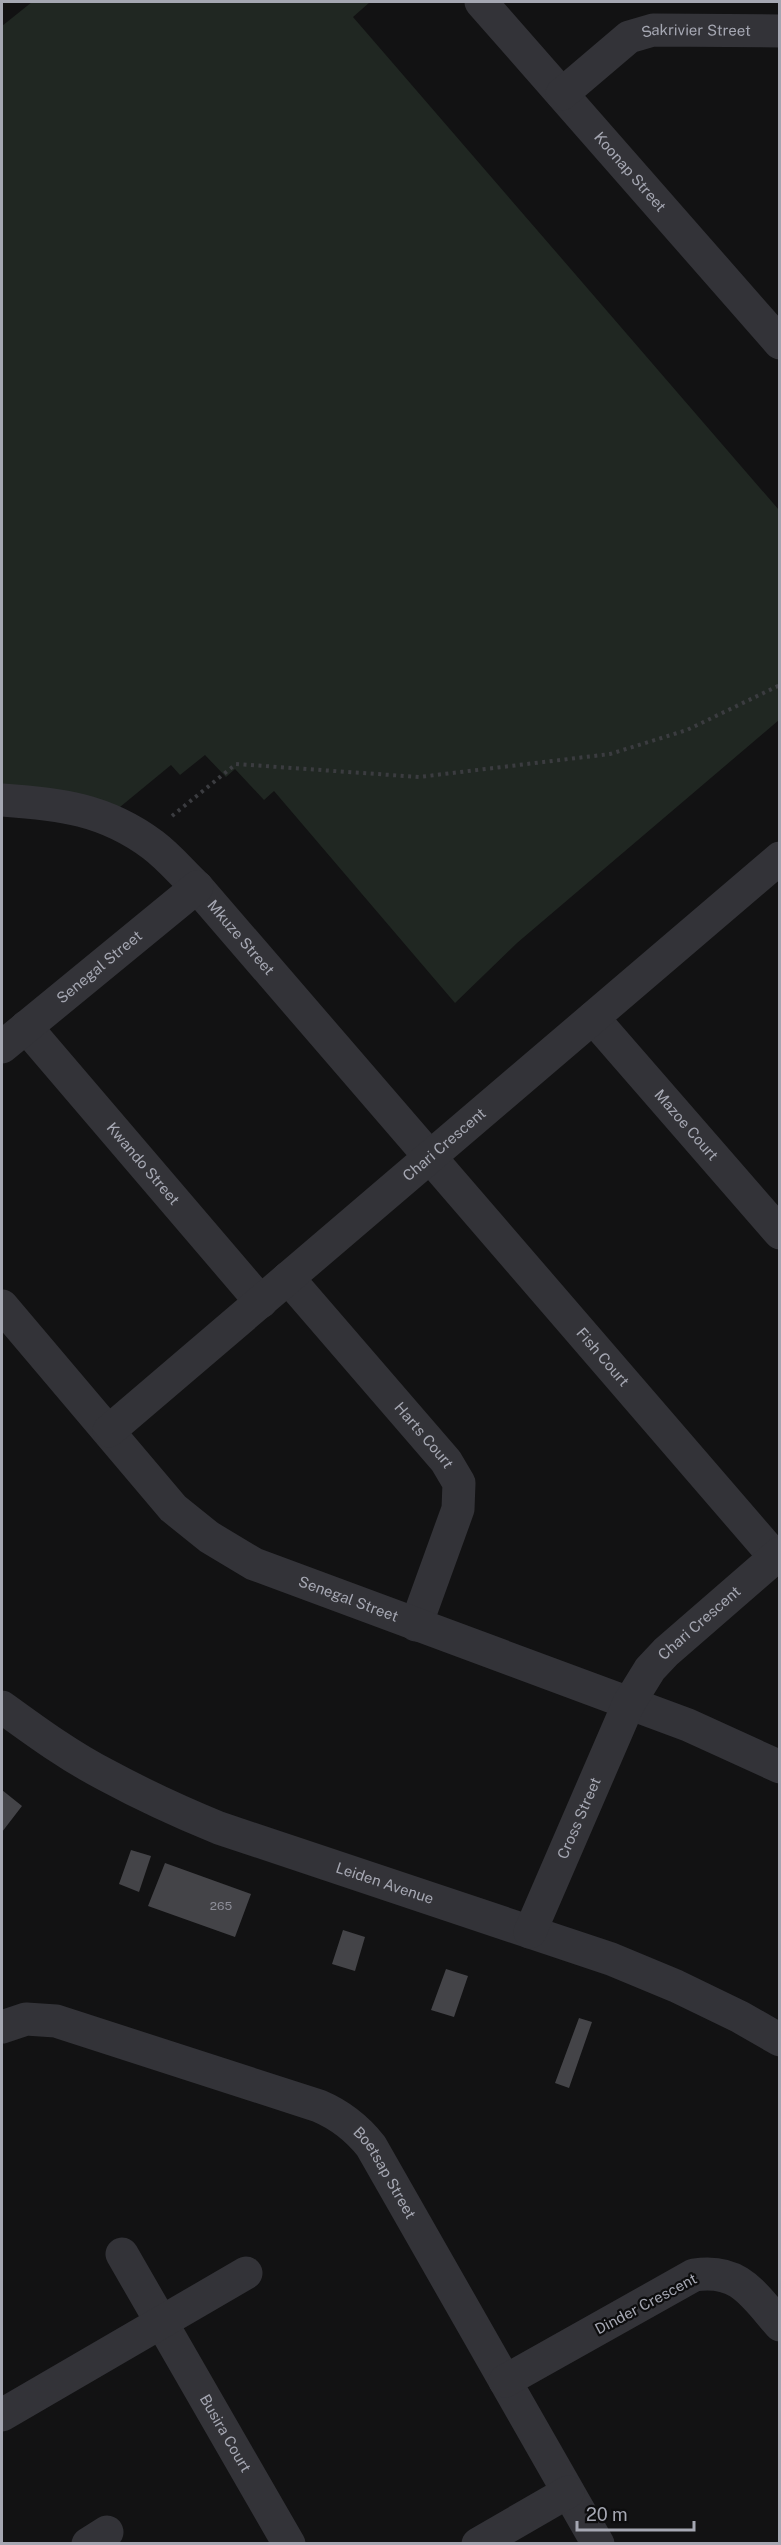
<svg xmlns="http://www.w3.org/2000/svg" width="781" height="2545" font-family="'Public Sans',sans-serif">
<rect width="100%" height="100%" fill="#121213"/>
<path fill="#202722" d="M32,2H370L353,17L779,510V720L517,943L455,1003L274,791L264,800L235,769L226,777L205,755L180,775L171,765L120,807L54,791L2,784V26Z"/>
<path fill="#444448" d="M2,1790L22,1806L2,1832Z
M131,1850L151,1856L139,1892L119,1884Z
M165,1863L251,1894L235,1937L148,1906Z
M343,1930L365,1937L355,1971L332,1964Z
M446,1969L468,1976L454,2017L431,2010Z
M579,2018L592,2022L569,2088L555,2083Z"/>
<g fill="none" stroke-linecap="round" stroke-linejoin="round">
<path stroke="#3b3c40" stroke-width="4" stroke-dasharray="3 4.5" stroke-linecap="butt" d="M172,816L236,764L419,777L610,754L687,730L780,685"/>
<g stroke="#333338" stroke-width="33">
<path id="s1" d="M481,2L780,343"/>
<path id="s2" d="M562,94L629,37L653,30L780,31"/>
<path id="s3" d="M2,800C60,804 105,809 153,845C169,857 182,873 197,887L775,1557"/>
<path id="s4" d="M593,1018L780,1233"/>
<path id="s5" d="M26,1027L261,1302"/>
<path id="s6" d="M2,1047L197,887"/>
<path id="s7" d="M288,1278L446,1461L459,1483L458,1509L416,1625"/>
<path id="s8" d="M2,1306L173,1508L209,1537L254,1564L688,1725L780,1767"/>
<path id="s9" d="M109,1431L780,858"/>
<path id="s10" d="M2,1707C35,1731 69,1756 106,1775C143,1795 180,1812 219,1828L611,1959L676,1986L740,2017L780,2040"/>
<path id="s11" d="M530,1932L629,1703L650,1669L666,1652L780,1553"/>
<path id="s12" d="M2,2027L26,2019L56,2021L319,2106C340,2115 356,2127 371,2146L598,2544"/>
<path id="s13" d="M122,2254L289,2544"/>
<path d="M505,2381L694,2275C739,2268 753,2294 780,2325"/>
<path d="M2,2415L246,2273"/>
<path d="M88,2544L107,2532"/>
<path d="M478,2544L568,2492"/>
</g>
</g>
<g text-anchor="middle" stroke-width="4.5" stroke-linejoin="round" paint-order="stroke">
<g font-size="12" fill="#8d8e98">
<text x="221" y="1910">265</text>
</g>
<g font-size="15" fill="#a5a7b2" stroke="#0d0d0e">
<text dy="5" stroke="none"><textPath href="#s2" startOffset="156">Sakrivier Street</textPath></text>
<text dy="5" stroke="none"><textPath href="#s1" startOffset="226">Koonap Street</textPath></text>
<text dy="5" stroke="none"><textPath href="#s3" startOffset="288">Mkuze Street</textPath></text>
<text dy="5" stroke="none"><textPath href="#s6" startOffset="126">Senegal Street</textPath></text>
<text dy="5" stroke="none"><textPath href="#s4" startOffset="142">Mazoe Court</textPath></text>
<text dy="5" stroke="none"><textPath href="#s9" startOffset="441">Chari Crescent</textPath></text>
<text dy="5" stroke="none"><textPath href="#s5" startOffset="180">Kwando Street</textPath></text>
<text dy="5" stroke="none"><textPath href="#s3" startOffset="842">Fish Court</textPath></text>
<text dy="5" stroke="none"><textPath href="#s7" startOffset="208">Harts Court</textPath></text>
<text dy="5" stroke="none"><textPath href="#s8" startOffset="464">Senegal Street</textPath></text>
<text dy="5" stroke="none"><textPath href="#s11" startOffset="357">Chari Crescent</textPath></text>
<text dy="5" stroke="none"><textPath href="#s11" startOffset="124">Cross Street</textPath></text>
<text dy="5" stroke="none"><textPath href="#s10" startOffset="424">Leiden Avenue</textPath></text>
<text dy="5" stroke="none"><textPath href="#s12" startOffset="428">Boetsap Street</textPath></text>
<text transform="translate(646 2304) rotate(-28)" y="5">Dinder Crescent</text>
<text dy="5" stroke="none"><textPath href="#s13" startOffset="207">Busira Court</textPath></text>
</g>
</g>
<rect width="781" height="2545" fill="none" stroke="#a5a7b2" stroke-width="6"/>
<path d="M577 2521v9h117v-9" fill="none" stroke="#a5a7b2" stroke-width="3"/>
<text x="586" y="2521" font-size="18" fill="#a5a7b2" stroke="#0d0d0e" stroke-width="4.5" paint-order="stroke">20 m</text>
</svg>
